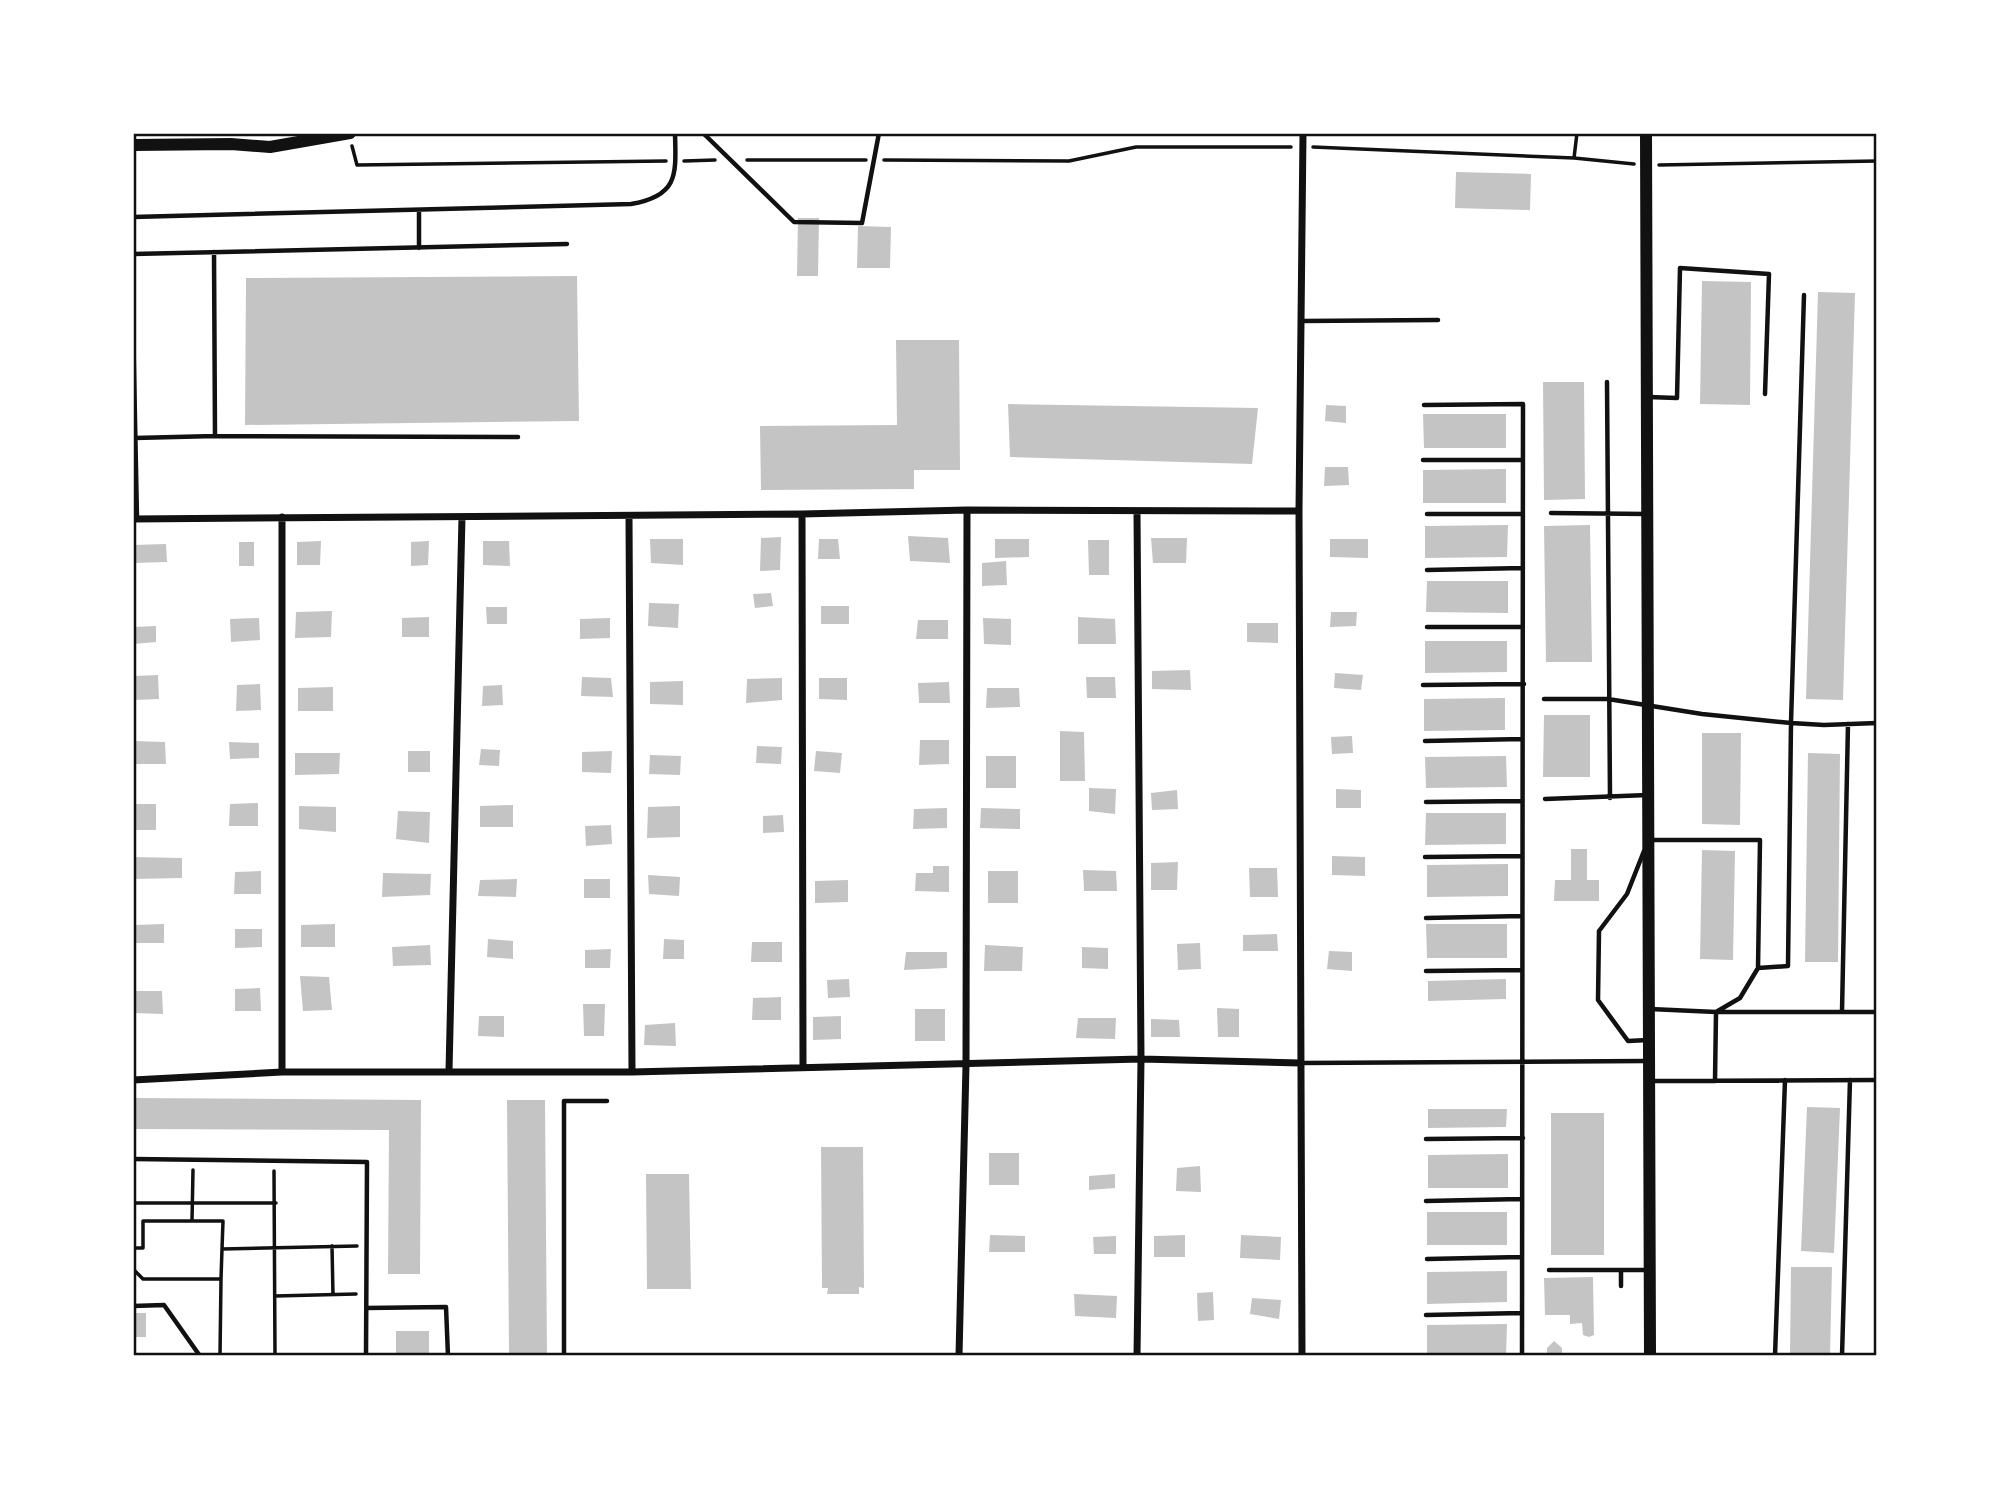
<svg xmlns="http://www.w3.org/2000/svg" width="2010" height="1489" font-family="'DejaVu Sans',sans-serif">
<rect width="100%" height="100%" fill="#fff"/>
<path fill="#c4c4c4" d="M1456,172L1531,174L1530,210L1455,208Z
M798,218H819L818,276H797Z
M858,226L891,227L890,268H857Z
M577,276L579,421L245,425L246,278Z
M1702,281L1751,282L1750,405L1700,404Z
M1818,292L1855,293L1843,700L1806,699Z
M896,340H959L960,470H914V489L761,490L760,426L897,425Z
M1543,382H1584L1585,499L1544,500Z
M1008,404L1258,408L1252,464L1010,457Z
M1326,405L1346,406V423L1325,421Z
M1423,414H1506V448H1424Z
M1325,467H1348L1349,485L1324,486Z
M1506,469V503H1423V470Z
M1508,525L1507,557L1425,558V526Z
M1590,525L1592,662H1546L1544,526Z
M908,536L948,538L950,563L910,561Z
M781,537L780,570L760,571L761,538Z
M1151,538H1187L1186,563H1153Z
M650,539H683V565L651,563Z
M819,539H838L840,559H818Z
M995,539H1029V557L995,558Z
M1330,539H1368V558L1330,557Z
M1088,540H1109V575H1089Z
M321,541L320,565H297V542Z
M429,541L428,565L411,566V542Z
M483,541H509L510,566L483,565Z
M239,542H254V566H239Z
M166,544L167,562L133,563V545Z
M1006,561L1007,585L982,586V563Z
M1427,581H1508V613L1426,612Z
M771,593L773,606L755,608L753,594Z
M649,603L679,604L678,628L648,626Z
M821,606H849V624H821Z
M486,607H507V624H487Z
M332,611L331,637L295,638L296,612Z
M1331,612H1357L1356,626L1330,627Z
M429,617V637H402V618Z
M1078,617L1115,619L1116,644H1078Z
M259,618L260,640L231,642L230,619Z
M610,618V638L580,639V619Z
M983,618L1011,619V645L984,644Z
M918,620H948V639H916Z
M1247,623H1278V643L1247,642Z
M156,626V642L133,644V627Z
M1425,641H1507V672L1425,673Z
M1190,670L1191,690L1152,689V671Z
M1335,673L1363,675L1361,690L1334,688Z
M158,675L159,699L133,700V676Z
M582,677L611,678L613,697L581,696Z
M1086,677H1115L1116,698H1087Z
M782,678V700L746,703L747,679Z
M819,678H847V700L819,699Z
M683,681V705L650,704V682Z
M949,682L950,703H919L918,683Z
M260,684L261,710L236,711L237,685Z
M502,685L503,705L482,706L483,686Z
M333,687V711H298V688Z
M987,688H1019L1020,707L986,708Z
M1505,698V730L1424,731V699Z
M1544,715H1590V777H1543Z
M1060,731L1084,732L1085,781H1060Z
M1702,733H1741L1740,825L1702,824Z
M1352,736L1353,753L1332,754L1331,737Z
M920,740H949V764L919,765Z
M133,741L165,742L166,764H133Z
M229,742L259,743V758L230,759Z
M757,746L782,747L781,764L756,763Z
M481,749L500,750L499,766L479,765Z
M408,751H430V772H408Z
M612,751L611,773L582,772V752Z
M816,751L842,753L840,773L814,771Z
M295,753H340L339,774L295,775Z
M1808,753L1840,754L1838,962H1805Z
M650,755L681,756L680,775L649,774Z
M986,756H1016V788H986Z
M1506,756L1507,787L1426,788L1425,757Z
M1089,788L1116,789L1115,814L1089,811Z
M1336,789L1361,790V808H1336Z
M1177,790L1178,809L1152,810L1151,793Z
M258,803V826H229L230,804Z
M133,804H156V830H133Z
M513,805V827H480V806Z
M299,806L336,807V832L299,829Z
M680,806V837L647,838L648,807Z
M947,808V828L913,829L914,809Z
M981,808L1020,809V829L980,828Z
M398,811L430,812L429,843L396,839Z
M1426,813H1506V844L1425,845Z
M783,815L784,832L763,833V816Z
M611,825L612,844L586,846L585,826Z
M1571,849H1587V880H1599V901H1554L1555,880H1571Z
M1702,850L1735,851L1733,960L1700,959Z
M1332,856L1365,857V876L1332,875Z
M133,857L182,858V878L133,879Z
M1178,862L1177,890H1151V863Z
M1508,864V896L1427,897V865Z
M933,866H949V892L915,891L916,873H933Z
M1249,868H1277L1278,897H1250Z
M1083,870L1116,871L1117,891H1084Z
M261,871V894H234L235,872Z
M988,871H1018V903H988Z
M383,873L431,874L430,895L382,897Z
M648,875L680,877L679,896L649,894Z
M517,879L516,897L478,896L480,880Z
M584,879H610V898H584Z
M848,880V902L815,903V881Z
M164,924V943H134V925Z
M335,924V947H301V925Z
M1426,924H1507V958H1427Z
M235,929H262V947L235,948Z
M1277,934L1278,951H1243V935Z
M488,939L513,941V959L487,957Z
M664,939L684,940V959H663Z
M752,942H782V962H751Z
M1200,943L1201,969L1178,970L1177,944Z
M430,945L431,965L393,966L392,947Z
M985,945L1023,947L1022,971H984Z
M1082,947L1108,948V969L1082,968Z
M611,949L610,968H585V950Z
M1329,951L1352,952V971L1327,969Z
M906,952H947V968L904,970Z
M300,976L329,977L332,1010L303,1011Z
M849,979L850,997L828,998L827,980Z
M1506,979V999L1428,1001V981Z
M260,988L261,1011H235V989Z
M133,991H162L163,1014L133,1013Z
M781,997V1020H752L753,998Z
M583,1004H605L604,1036H584Z
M1217,1008L1239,1009V1037H1218Z
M915,1009H945V1041H915Z
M479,1016H504V1037L478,1036Z
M841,1016V1039L813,1040V1017Z
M1078,1018H1116L1115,1039L1076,1038Z
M1151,1019L1179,1020L1180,1037H1151Z
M675,1023L676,1046L644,1045L645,1025Z
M133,1098L421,1100L420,1274H388L389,1130L133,1129Z
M507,1100H545L547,1356H509Z
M1807,1107L1840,1108L1834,1253L1801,1251Z
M1428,1109H1507L1506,1127L1428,1128Z
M1551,1113H1604V1255H1551Z
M821,1147H863L864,1288L859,1287V1294H827L828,1288H822Z
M989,1153H1019V1185H989Z
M1508,1154V1188H1428V1155Z
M1200,1166L1201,1192L1176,1191L1177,1168Z
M646,1174H689L691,1289H647Z
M1115,1174V1188L1089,1190V1176Z
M1427,1212H1507V1245H1427Z
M990,1235L1025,1236V1252H989Z
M1185,1235V1257H1154V1236Z
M1241,1235L1281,1237L1280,1260L1240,1258Z
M1116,1236V1254H1094L1093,1237Z
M1791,1267H1832L1830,1356H1790Z
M1507,1271V1302L1427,1304V1272Z
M1593,1277L1594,1335L1589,1337L1583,1335L1582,1323L1570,1324V1315H1545L1544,1278Z
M1213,1292L1214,1320L1198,1321L1197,1293Z
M1074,1294L1117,1296L1116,1318L1075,1316Z
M1252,1298L1281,1300L1279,1319L1250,1314Z
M133,1313H146V1337H133Z
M1507,1324L1506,1356H1427V1325Z
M396,1331H429V1356H396Z
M1554,1341L1562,1348V1356H1547V1348Z"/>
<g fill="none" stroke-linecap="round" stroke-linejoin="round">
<path stroke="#111" stroke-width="3.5" d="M352,146L357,165L666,161
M1313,147L1574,158L1634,164
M1574,158L1577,133
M747,160H866
M884,160L1069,161L1136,147H1291
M684,161L715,160
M1659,165L1877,161
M274,1171L275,1356
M133,1203H276
M192,1221L193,1170
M332,1246L333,1295
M133,1248H143V1221H223L222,1249
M133,1269L143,1279H221L222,1249L357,1246
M275,1296L356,1294
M220,1356L221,1279"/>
<path stroke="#111" stroke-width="4.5" d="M703,133L794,222L862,223L879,133
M133,217L631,204C679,196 676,174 675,133
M419,248V210
M214,252L215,436
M133,254L567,244
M133,320L137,518
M1302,321L1438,320
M1607,382L1610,798
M1648,397L1677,398L1680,268L1769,274L1765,394
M1424,405L1523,404L1522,1356
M135,438L215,436L518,437
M1423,460H1523
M1551,513L1647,514
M1427,514H1522
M1427,570L1523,568
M1427,627H1522
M1423,685L1524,684
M1544,699H1608L1702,714L1791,723L1824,725L1877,723
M1425,741L1522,739
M1545,799L1648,795
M1426,802L1522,801
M1649,840H1760L1758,968L1740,998L1716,1012L1715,1081
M1644,851L1627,894L1599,931L1598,1000L1628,1041L1648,1040
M1425,857L1522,856
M1426,918L1522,916
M1758,968L1788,966L1791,723L1804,295
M1426,971L1522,970
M1650,1009L1716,1012H1877
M1842,1012L1848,724
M1301,1063L1646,1061
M1650,1081L1877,1080
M1426,1139L1523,1138
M133,1159L367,1162L366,1356
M1426,1201L1521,1199
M1427,1259L1521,1257
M1549,1270H1621
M1621,1286V1270H1649
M133,1306L164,1305L200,1356
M366,1308L446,1307L448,1356
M1426,1315L1522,1313
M564,1356V1101H607
M1775,1356L1785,1080
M1842,1356L1850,1080"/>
<path stroke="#111" stroke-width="7" d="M1137,512L1141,1059L1137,1356
M802,514L803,1067
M629,516L632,1072
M133,519L802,514L967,510L1299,511
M449,1071L462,517
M282,1072V517
M133,1080L282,1072H632L1141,1059L1300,1063
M959,1356L966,1065L967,510
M1302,1356L1299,511L1303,133"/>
<path stroke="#111" stroke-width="12" d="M1646,133L1650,1356
M133,145L231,144L270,147L350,133"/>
</g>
<rect width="2010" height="1489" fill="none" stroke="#ffffff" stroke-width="270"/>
<rect x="135" y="135" width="1740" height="1219" fill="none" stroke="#111" stroke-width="2.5"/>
</svg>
